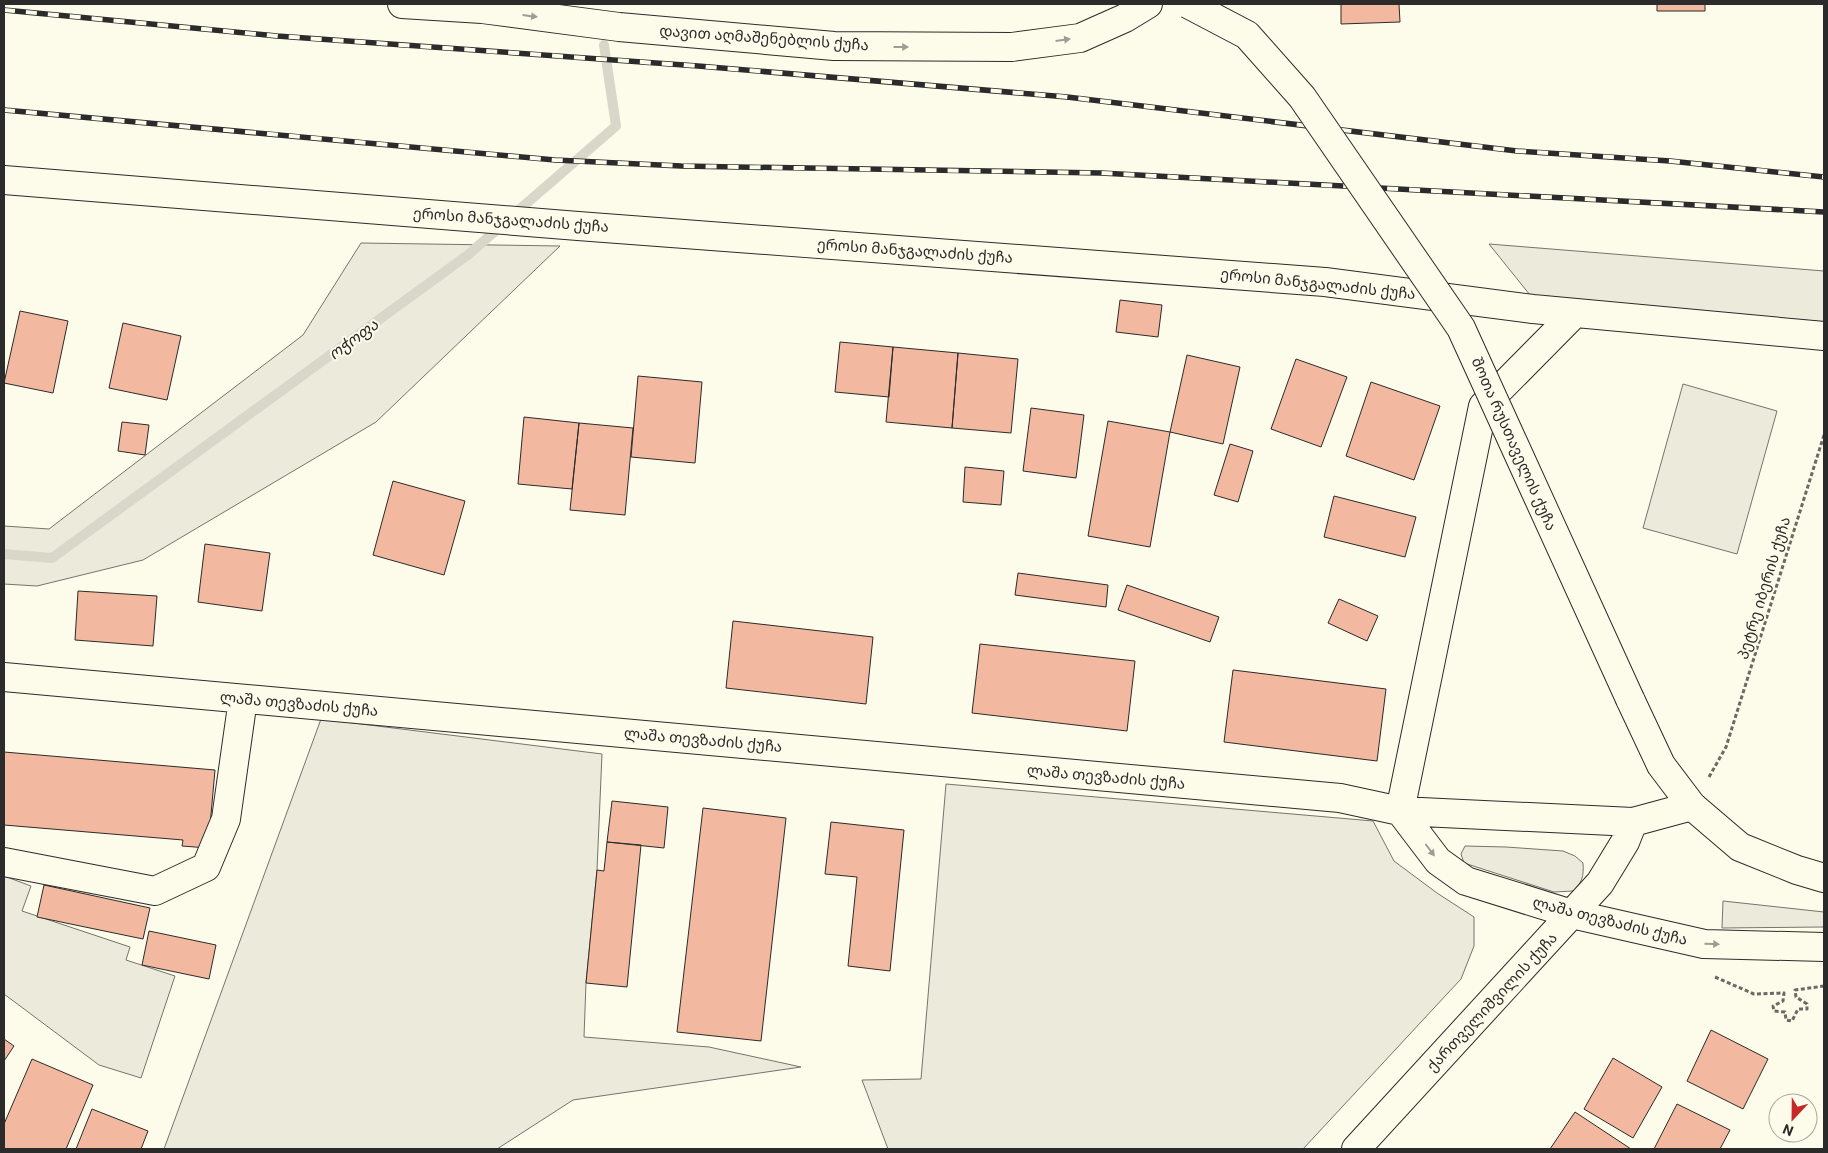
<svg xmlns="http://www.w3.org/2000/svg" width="1828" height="1153" font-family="Roboto,'Noto Sans Georgian',sans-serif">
<rect width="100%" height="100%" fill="#fdfbea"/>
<path fill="#ecebdb" stroke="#74746e" d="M361,243L560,246L376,422L143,560L37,586L4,584V526L49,529L303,335Z
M1489,244L1824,271V322L1530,295Z
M1683,384L1777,411L1737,554L1643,528Z
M321,719L602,754L597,870L586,983L584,1037L709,1047L801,1067L573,1100L497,1149H164Z
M946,784L1373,821L1394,861L1437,893L1474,917V946L1461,979L1303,1149H888L862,1080L921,1079Z
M1465,846L1506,847L1563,851L1575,856L1583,863C1584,876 1582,883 1573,891L1554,892L1464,863L1461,854Z
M4,876L31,886L22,911L130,947L126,960L175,976L141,1078L99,1065L4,994Z
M1723,901L1824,912V927L1722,928Z"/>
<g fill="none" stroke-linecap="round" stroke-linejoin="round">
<path stroke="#d8d7c9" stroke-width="10" d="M513,215L616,126L604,45
M4,554L52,558L469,254L502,225"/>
</g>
<path fill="#f2b8a0" stroke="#2b2b2b" d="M1341,4H1399L1400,22L1341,24Z
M1657,4H1705V11H1657Z
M1120,300L1162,305L1158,337L1116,332Z
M20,311L68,321L53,393L4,383Z
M123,323L181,336L167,400L109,388Z
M840,342L893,347L889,397L835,392Z
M893,347L958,353L952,428L886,422Z
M958,353L1018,359L1011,433L952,428Z
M1187,355L1240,367L1223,444L1170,432Z
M1296,359L1347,377L1321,447L1271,429Z
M638,376L702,382L695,463L631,457Z
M1371,382L1440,406L1414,480L1346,456Z
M1031,408L1084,415L1076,478L1023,471Z
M524,417L579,423L572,489L518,484Z
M1108,421L1170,432L1150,547L1088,536Z
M122,422L149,425L145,455L118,451Z
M579,423L633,428L625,515L570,510Z
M1230,444L1253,451L1238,502L1214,495Z
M965,467L1004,471L1001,505L963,502Z
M393,481L465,501L444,575L373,555Z
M1334,496L1416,517L1405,557L1324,537Z
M205,544L270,553L262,611L198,602Z
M1018,573L1108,585L1106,607L1015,595Z
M1127,585L1219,617L1210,642L1118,610Z
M78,591L157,596L153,646L75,640Z
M1339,599L1378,616L1367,641L1328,623Z
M733,621L873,637L866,704L726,688Z
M980,644L1135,661L1127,731L972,713Z
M1233,670L1386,689L1377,761L1224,742Z
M4,752L215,770L208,848L182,846L183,840L4,825Z
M612,801L668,807L664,848L607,842Z
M703,808L786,818L761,1041L677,1032Z
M831,822L904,830L890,971L848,966L857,877L825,874Z
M607,842L641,845L627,987L586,983L597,870L604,871Z
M44,885L150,908L143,939L37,917Z
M149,931L216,945L209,979L142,965Z
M1711,1030L1768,1059L1743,1109L1687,1081Z
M4,1039L14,1046L4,1061Z
M1613,1058L1662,1087L1633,1138L1584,1109Z
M32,1059L93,1085L66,1149H4V1124Z
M1677,1104L1730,1130L1720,1149H1654Z
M92,1109L148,1131L141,1149H76Z
M1575,1112L1631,1149H1550Z"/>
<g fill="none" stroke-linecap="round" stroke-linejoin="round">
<defs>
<path id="minor" d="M4,180L578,226L1325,282L1533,309L1824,336
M4,677L1340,798L1400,811L1633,822L1692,806
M1400,811L1483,406L1575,313
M1400,811L1438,861L1466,881L1572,914L1704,944L1824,947
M4,862L155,891L206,867L226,819L243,699
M1356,1149L1600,883L1625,842L1633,822"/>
<path id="major" d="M402,4L482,9L619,27L834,46L1012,47L1080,38L1125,18L1148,4
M1630,699L1661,765L1692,806L1740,847L1797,870L1824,878"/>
</defs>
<use href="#minor" stroke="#2b2b2b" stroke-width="30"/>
<use href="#major" stroke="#2b2b2b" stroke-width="30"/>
<path stroke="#6a6964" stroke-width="3" stroke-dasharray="4 2.5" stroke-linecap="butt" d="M1709,777L1726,747L1824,435
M1715,977L1754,994L1784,993L1783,1001L1773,1006L1774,1011L1785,1012L1786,1020L1792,1021L1798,1009H1807V1004L1796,997L1795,990L1824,986"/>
<use href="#minor" stroke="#fdfbea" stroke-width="28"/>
<use href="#major" stroke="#fdfbea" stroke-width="28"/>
<defs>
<path id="rail" d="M4,10L277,36L698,66L1067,97L1517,151L1670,161L1824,177
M4,110L555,160L681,166L1101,173L1824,212"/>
</defs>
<use href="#rail" stroke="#2b2b2b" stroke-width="5.5"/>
<use href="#rail" stroke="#fdfbea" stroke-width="4" stroke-dasharray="11" stroke-linecap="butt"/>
<defs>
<path id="major-bridge" d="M1188,4L1247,35L1302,97L1461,328L1630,699"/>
</defs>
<use href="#major-bridge" stroke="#2b2b2b" stroke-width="30" stroke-linecap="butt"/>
<use href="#major-bridge" stroke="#fdfbea" stroke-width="28"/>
</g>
<defs><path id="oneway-solid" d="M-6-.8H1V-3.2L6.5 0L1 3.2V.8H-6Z" transform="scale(1.25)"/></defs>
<g fill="#9e9d94">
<use href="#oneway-solid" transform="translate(530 16) rotate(7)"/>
<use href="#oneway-solid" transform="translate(1063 40) rotate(-8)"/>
<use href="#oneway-solid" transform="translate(901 47)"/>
<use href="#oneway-solid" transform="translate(1430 850) rotate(53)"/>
<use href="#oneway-solid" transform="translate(1712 944) rotate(2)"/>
</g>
<g text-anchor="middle" stroke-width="4" stroke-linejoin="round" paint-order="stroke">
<g font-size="15" fill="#2b2b2b" stroke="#fdfbea">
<text transform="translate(764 38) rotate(4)" y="5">დავით აღმაშენებლის ქუჩა</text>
<text transform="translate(511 220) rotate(4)" y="5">ეროსი მანჯგალაძის ქუჩა</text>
<text transform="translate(915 251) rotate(4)" y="5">ეროსი მანჯგალაძის ქუჩა</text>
<text transform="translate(1318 284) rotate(6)" y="5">ეროსი მანჯგალაძის ქუჩა</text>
<text transform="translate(1514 444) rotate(66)" y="5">შოთა რუსთაველის ქუჩა</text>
<text transform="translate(1764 588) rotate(-73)" y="5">პეტრე იბერის ქუჩა</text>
<text transform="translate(299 704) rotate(5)" y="5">ლაშა თევზაძის ქუჩა</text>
<text transform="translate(703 740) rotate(5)" y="5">ლაშა თევზაძის ქუჩა</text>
<text transform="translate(1106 777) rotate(5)" y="5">ლაშა თევზაძის ქუჩა</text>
<text transform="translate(1610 921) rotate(14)" y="5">ლაშა თევზაძის ქუჩა</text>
<text transform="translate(1492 1002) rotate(-47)" y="5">ქართველიშვილის ქუჩა</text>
</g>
<g font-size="16" font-style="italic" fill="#2b2b2b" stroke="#fdfbea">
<text transform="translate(353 339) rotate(-36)" y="6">ოჭოფა</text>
</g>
</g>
<rect width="1828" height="1153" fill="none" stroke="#2b2b2b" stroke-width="10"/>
<g transform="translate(1793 1118) rotate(202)"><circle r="24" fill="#fdfbea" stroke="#a9a89e"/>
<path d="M0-4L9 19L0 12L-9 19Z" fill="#c62828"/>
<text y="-8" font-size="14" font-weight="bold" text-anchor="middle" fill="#2b2b2b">N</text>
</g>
</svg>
